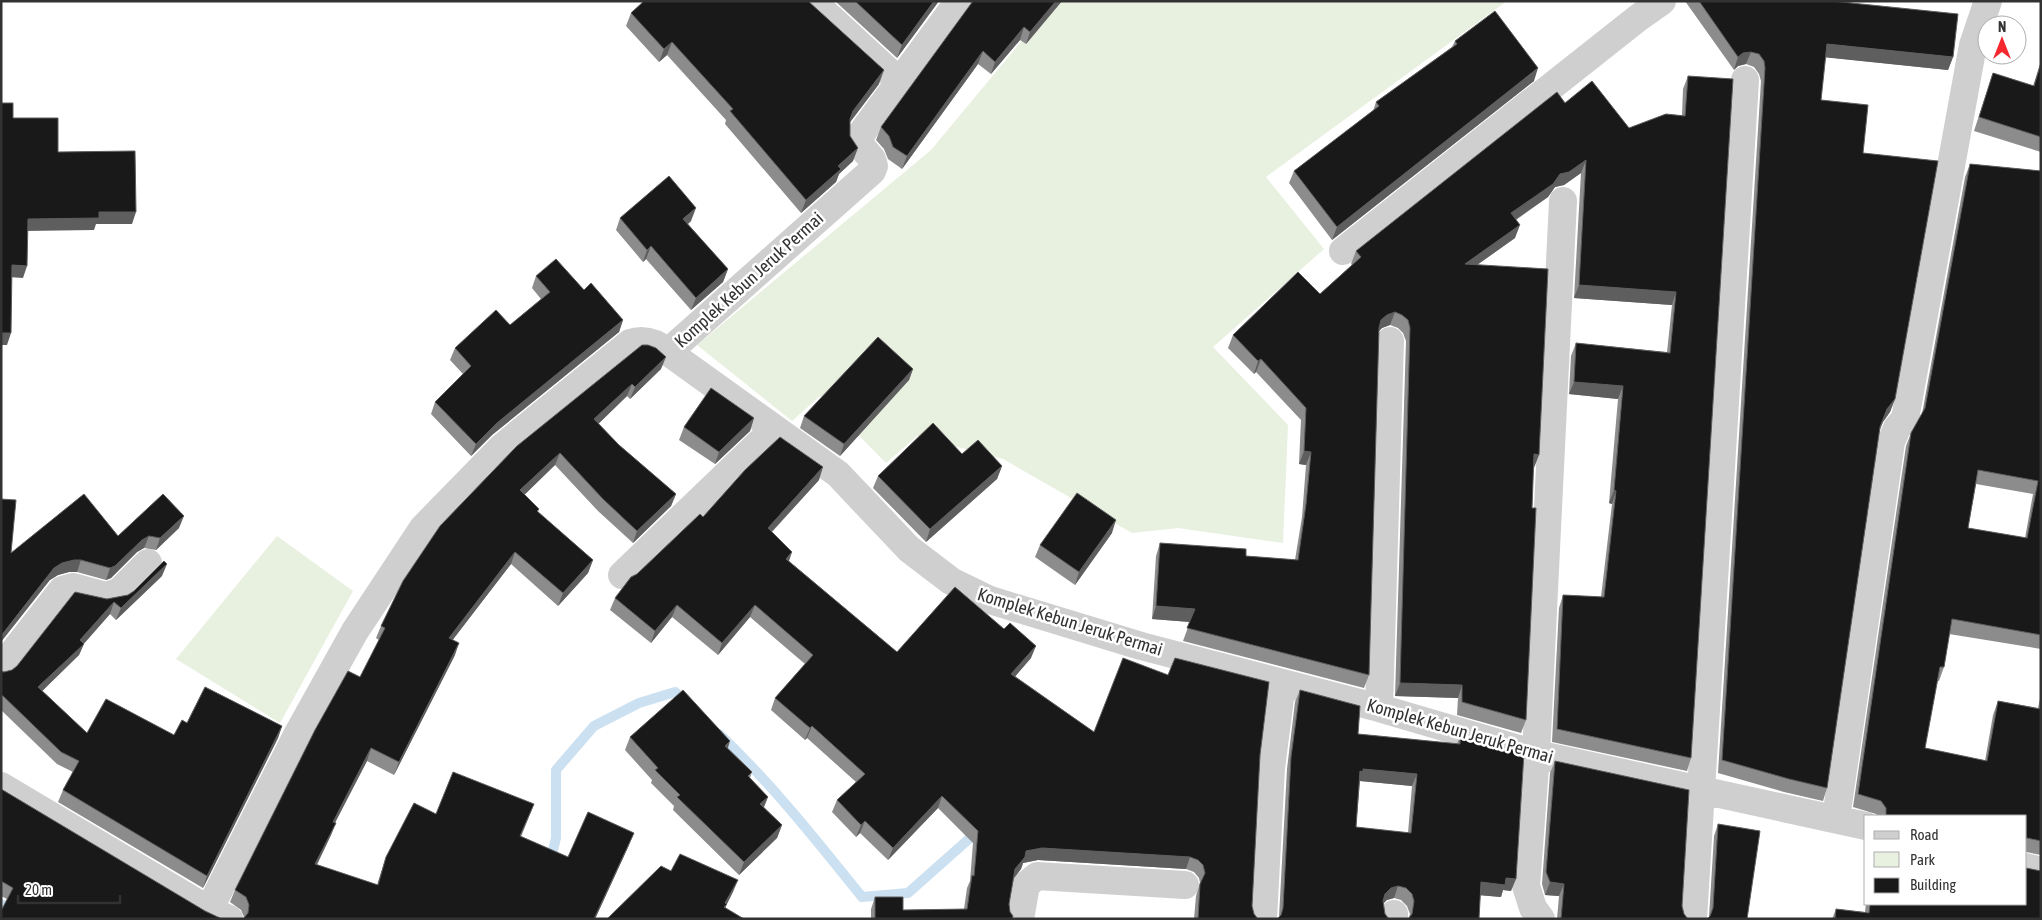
<svg xmlns="http://www.w3.org/2000/svg" width="2042" height="920" font-family="'Asap Condensed',sans-serif">
<rect width="100%" height="100%" fill="#fff"/>
<path fill="#e8f0e0" d="M1055,1H1507L1266,177L1324,249L1213,347L1288,425L1283,543L1178,528L1132,533L1003,459L917,436L886,463L820,396L792,421L697,345L931,150Z
M277,536L353,591L280,723L176,659Z"/>
<g fill="none" stroke-linecap="round" stroke-linejoin="round">
<path stroke="#cbe0f0" stroke-width="10" d="M719,734C772,784 817,841 862,897L908,893L979,830
M550,862L556,838V770L594,726L639,703L675,692L687,703
M1,904L32,919"/>
<path stroke="#cfcfcf" stroke-width="28" d="M812,1L900,82
M959,1L861,134L860,145L872,159L874,166L872,171L668,352L838,474L909,549L951,581L990,600L1141,646L1379,708L1536,754L1866,826
M1343,251L1638,18L1662,1
M622,575L774,429
M1,668L62,590L73,587L106,596L119,592L148,563
M1379,708L1390,341
M1,786L209,910L229,919
M1836,818L1891,442L1897,428L1905,419L1973,45L1988,1
M2026,867L2041,871
M209,910L297,735L355,631L423,528L502,447L630,343C644,338 657,343 668,352
M1020,919L1026,885L1037,876L1185,885
M1263,919L1271,768L1282,683
M1394,919V914
M1541,919L1533,908L1526,886L1536,754L1563,201
M1693,919L1745,80"/>
</g>
<path fill="#8c8c8c" fill-rule="evenodd" d="M835,1H939L897,58Z
M974,1H1062L1026,44L1020,40L991,74L978,64L902,169L888,159L884,149L876,140L881,127Z
M1685,1H1832L1953,57L1948,70L1825,57L1821,100L1863,153L1895,399L1890,412L1883,422L1880,429L1827,788L1823,801L1784,792L1718,773L1761,81L1759,74L1754,67L1746,64L1738,66L1734,70Z
M631,13L879,84L850,122V136L853,161L839,174L836,182L801,213L725,124L726,120L667,55L659,62L626,26Z
M1455,41L1534,81L1332,240L1289,183L1294,171L1373,111L1376,102L1452,47Z
M2041,61V152L1974,131L1993,73L2033,86Z
M1688,76L1691,758L1687,771L1552,742L1559,608L1563,595L1601,597L1612,504L1609,503L1618,399L1569,394L1571,356L1576,343L1667,352L1672,305L1574,298L1581,173L1564,185L1555,187L1548,197L1516,220L1515,238L1477,265L1534,468H1533L1532,508L1526,720L1521,733L1457,715L1458,698L1395,696L1406,341L1403,333L1398,328L1390,325L1382,328L1379,331L1369,675L1364,688L1183,641L1190,622L1152,619L1156,556L1160,543L1246,556L1295,560L1302,517L1306,465L1299,464L1301,420L1256,372L1254,374L1228,348L1233,335L1320,294L1352,265L1351,264L1356,251L1565,103L1629,128L1682,115L1683,89Z
M1970,164L2041,171V649L1949,634L1944,667L1939,681H1937L1925,748L1985,761L1993,715L1998,701L2038,708L2041,694V855L2026,852V816H1877L1876,814L1853,807L1906,446L1911,433L1922,414L1965,177ZM1976,484L2033,494L2025,538L1968,528Z
M620,218L691,221L688,224L728,269L723,282L691,310L646,259L643,262L616,230Z
M536,276L584,290L623,320L619,332L492,435L471,456L431,414L435,402L463,374L450,360L455,348L510,325L541,299L532,288Z
M642,345L661,369L630,399L627,396L598,424L619,445L676,494L671,506L633,543L598,511L555,465L524,495L539,509L538,512L593,560L588,573L558,606L511,564L453,639L455,655L394,775L367,761L335,823L331,835L317,865L377,885L386,857L436,814L534,804L521,837L568,857L629,845L595,919H243L244,917L241,910L230,902L235,890L360,677L379,640L376,638L381,626Z
M913,369L909,380L840,456L800,428L804,416Z
M754,418L750,431L715,464L679,440L684,427Z
M962,454L1002,466L997,479L926,542L873,488L878,476Z
M819,480L772,532L789,561L897,652L1031,658L1015,676L1094,732L1260,755L1252,906L1254,914L1258,919H1194L1196,896L1200,883L1199,878L1194,872L1186,869L1038,860L1023,863L1021,869L1014,878L1009,904L1010,912L1012,919H871V909L875,897L903,910L964,909L967,888L970,881L973,843L938,808L888,860L860,833L856,837L832,812L837,800L856,782L807,738L805,740L771,710L775,698L805,664L750,617L718,655L672,617L651,643L610,610L615,598L637,574L703,517Z
M179,528L156,550L144,548L137,552L111,578L106,580L77,572H69L58,575L50,580L11,553L118,536Z
M1112,533L1075,585L1035,557L1040,545Z
M162,576L116,620L110,614L84,643L79,655L42,691L87,733L174,735L187,723L282,726L278,738L203,888L58,802L63,790L73,772L57,764L1,710V671L4,672L12,670L107,599L128,595Z
M1300,690L1358,734L1457,744L1460,735L1511,891L1503,890L1501,897L1480,895L1409,917L1410,914L1407,906L1401,900L1394,898L1387,900L1279,917L1287,769L1295,702ZM1360,781L1412,786L1408,833L1356,827Z
M630,737L728,748L752,772L750,778L768,797L764,807L782,825L777,838L739,875L673,810L674,806L651,783L652,780L625,750Z
M1555,761L1682,906L1684,914L1688,919H1557L1559,896L1545,895L1542,884L1550,773Z
M1,789L205,911L7,899L1,896Z
M1718,824L1747,919L1709,917L1714,836Z
M1866,903V904H2026L2041,919H1832L1836,909L1865,912Z"/>
<path fill="#5e5e5e" d="M934,1H939L897,58L902,45Z
M1056,1H1062L1026,44L1030,32Z
M1024,27L1020,40L991,74L995,62Z
M672,42L667,55L659,62L664,49Z
M1827,44L1953,57L1948,70L1822,57Z
M983,51L978,64L902,169L907,156Z
M1751,52L1746,64L1738,66L1734,70L1738,57L1743,53Z
M1538,68L1534,81L1332,240L1337,227Z
M884,70L879,84L848,125L853,111Z
M858,148L853,161L839,174L836,182L801,213L806,200L838,166Z
M1586,160L1581,173L1564,185L1555,187L1548,197L1506,226L1511,213L1560,174Z
M696,208L691,221L679,232L683,219Z
M99,212H136L132,224H96L94,230L24,231L28,219Z
M1520,225L1515,238L1460,277L1465,264Z
M651,246L646,259L643,262L647,250Z
M12,265L27,266L23,278L8,277Z
M728,269L723,282L691,310L696,298Z
M1579,285L1676,292L1672,305L1574,298Z
M1395,312L1390,325L1382,328L1377,333L1381,320L1387,315Z
M623,320L619,332L492,435L471,456L476,444L497,423Z
M1,333H11L7,345H1Z
M666,357L661,369L630,399L635,387Z
M1261,359L1256,372L1254,374L1258,361Z
M913,369L909,380L840,456L844,444Z
M1574,382L1623,386L1618,399L1569,394Z
M632,384L627,396L590,432L594,419Z
M1895,399L1890,412L1883,422L1876,440L1887,409Z
M754,418L750,431L715,464L719,452Z
M1304,451L1311,452L1306,465L1299,464Z
M560,453L555,465L516,503L520,490Z
M1534,454L1539,455L1534,468L1529,467Z
M1002,466L997,479L926,542L930,529Z
M823,467L819,480L764,540L768,528Z
M1614,490L1616,491L1612,504L1609,503Z
M676,494L671,506L633,543L637,531Z
M184,516L179,528L156,550L160,538Z
M1116,520L1112,533L1075,585L1079,572Z
M149,536L144,548L137,552L111,578L106,580L110,568L142,540Z
M515,552L511,564L445,650L449,638Z
M792,552L788,564L786,559Z
M74,560H81L77,572H69L58,575L50,580L1,642V636L54,568L62,563Z
M593,560L588,573L558,606L563,593Z
M167,564L162,576L116,620L121,608Z
M114,602L110,614L82,646L84,644L79,655L34,699L38,687Z
M677,605L672,617L651,643L655,631Z
M755,605L750,617L718,655L722,643Z
M1156,606L1195,609L1190,622L1152,619Z
M459,643L455,655L394,775L399,762Z
M1036,646L1031,658L1007,686L1011,674Z
M1400,683L1462,685L1458,698L1395,696Z
M282,726L278,738L203,888L207,876Z
M812,726L807,738L805,740L810,728Z
M730,741L726,754L725,746Z
M371,748L367,761L329,834L333,822Z
M1363,769L1417,774L1412,786L1360,781V771Z
M942,796L938,808L888,860L893,848Z
M768,797L763,809L760,804Z
M865,821L860,833L856,837L861,825Z
M336,823L331,835L311,876L315,864Z
M782,825L777,838L739,875L744,862Z
M634,833L629,845L595,919H594Z
M1042,848L1190,857L1186,869L1038,860L1023,863L1021,869L1011,882L1015,869L1026,851Z
M1506,878L1516,879L1511,891L1503,890L1501,897L1477,895L1481,882Z
M738,880L733,892L727,904L722,916L725,903Z
M1550,882L1564,884L1559,896L1545,895Z
M1398,886L1394,898L1387,900L1381,906L1385,894L1391,888Z"/>
<path fill="#191919" stroke="#5e5e5e" fill-rule="evenodd" d="M644,1H808L884,70L853,111L850,119V136L858,148L838,166L841,169L806,200L730,111L733,109L672,42L664,49L631,13Z
M855,1H934L902,45Z
M973,1H1056L1030,32L1024,27L995,62L983,51L907,156L893,147L889,136L881,127Z
M1699,1H1832L1958,14L1953,57L1827,44L1821,100L1868,105L1863,153L1938,161L1895,399L1887,409L1880,427L1827,788L1789,779L1722,760L1765,68L1764,61L1759,54L1751,52L1743,53L1738,57Z
M1495,11L1538,68L1337,227L1294,171L1379,106L1376,102L1457,44L1455,41Z
M2041,63V137L1979,117L1993,73L2034,86Z
M1688,76L1733,79L1691,758L1557,729L1563,595L1604,597L1616,491L1614,490L1623,386L1574,382L1576,343L1670,353L1676,292L1579,285L1586,160L1569,172L1560,174L1553,184L1511,213L1520,225L1465,264L1548,269L1539,455L1534,454L1532,508H1536L1526,720L1462,702V685L1400,683L1410,328L1408,320L1402,315L1395,312L1387,315L1381,320L1379,328L1369,675L1187,628L1195,609L1156,606L1160,543L1246,549V556L1298,560L1306,504L1311,452L1304,451L1306,408L1261,359L1258,361L1233,335L1298,272L1320,294L1361,257L1356,251L1557,92L1565,103L1592,81L1629,128L1666,114L1685,116Z
M1,103H13V118H58V152L135,151L136,212H99V218L28,219L27,266L12,265L11,333H1Z
M1970,164L2041,171V635L1952,619L1944,667H1940L1925,748L1987,761L1998,701L2040,709L2041,707V841L2027,838L2026,839V816H1886V808L1881,801L1858,794L1911,433L1925,408ZM1978,470L2038,481L2027,538L1968,528Z
M669,176L696,208L683,219L728,269L696,298L651,246L647,250L620,218Z
M556,259L584,290L591,283L623,320L497,423L476,444L435,402L471,366L455,348L496,310L510,325L550,292L536,276Z
M878,337L913,369L844,444L804,416Z
M642,345H648L656,348L666,357L635,387L632,384L594,419L619,445L676,494L637,531L603,499L560,453L520,490L539,509L537,511L593,560L563,593L515,552L449,638L459,643L399,762L371,748L333,822L336,823L315,864L378,885L386,857L414,803L436,814L453,772L534,804L520,836L568,857L588,812L634,833L594,919H243L248,913L249,905L246,897L235,890L315,730L348,671L360,677L385,628L381,626L403,581L440,526L517,446Z
M711,388L754,418L719,452L684,427Z
M933,423L962,454L978,440L1002,466L930,529L878,476Z
M780,437L823,467L768,528L792,552L786,559L897,652L955,587L1004,629L1010,623L1036,646L1011,674L1094,732L1123,658L1168,675L1175,658L1269,682L1260,755L1252,906L1254,914L1258,919H1198L1200,884L1205,873L1203,865L1198,860L1190,857L1042,848L1026,851L1025,857L1015,869L1009,904L1010,912L1013,916L1012,919H875V897H903V910L967,909L972,875L974,876L978,831L942,796L893,848L865,821L861,825L837,800L865,774L812,726L810,728L775,698L813,655L755,605L722,643L677,605L655,631L615,598L631,577L637,574L700,514L703,517L745,470Z
M1077,493L1116,520L1079,572L1040,545Z
M84,494L118,536L163,494L184,516L160,538L149,536L142,540L115,566L110,568L81,560H74L62,563L54,568L1,636V499L16,500L11,553Z
M164,561L167,564L121,608L114,602L80,640L84,644L38,687L87,733L106,699L174,735L182,720L187,723L205,687L282,726L207,876L63,790L79,761L61,752L1,694V671L4,672L12,670L17,666L75,592L107,599L128,595L134,591Z
M683,690L730,741L725,746L752,772L748,776L768,797L760,804L782,825L744,862L677,797L680,795L655,770L658,768L630,737Z
M1300,690L1360,706L1358,734L1460,744V735L1524,753L1516,879L1506,878L1505,885L1481,882L1479,919H1408L1412,914L1414,901L1412,894L1406,888L1398,886L1391,888L1385,894L1383,901L1385,914L1389,919H1277L1281,915L1283,908L1291,757ZM1363,769L1417,774L1411,833L1356,827L1360,771L1363,772Z
M1555,761L1689,790L1682,906L1684,914L1688,919H1561L1564,884L1550,882L1546,872Z
M1,789L205,911L222,919H1V911L13,888L1,881Z
M1718,824L1760,831L1747,919H1707L1710,916L1713,908Z
M680,854L738,880L725,903L727,904L724,907L744,919H607L661,866L671,871Z
M2026,868L2041,871V919H1835L1836,909L1869,913L1870,904H2026Z"/>
<g text-anchor="middle" stroke-width="5" stroke-linejoin="round" paint-order="stroke">
<g font-size="18" fill="#323232" stroke="#fff">
<text transform="translate(749 280) rotate(-42)" y="6">Komplek Kebun Jeruk Permai</text>
<text transform="translate(1070 622) rotate(17)" y="6">Komplek Kebun Jeruk Permai</text>
<text transform="translate(1460 731) rotate(16)" y="6">Komplek Kebun Jeruk Permai</text>
</g>
</g>
<rect width="2042" height="920" fill="none" stroke="#323232" stroke-width="5"/>
<rect x="1864" y="815" width="162" height="90" fill="#ffffff" stroke="#adadad"/>
<rect x="1874" y="831" width="25" height="8" fill="#cfcfcf" stroke="#adadad"/>
<text x="1910" y="840" font-size="15" fill="#323232">Road</text>
<rect x="1874" y="852" width="25" height="15" fill="#e8f0e0" stroke="#adadad"/>
<text x="1910" y="865" font-size="15" fill="#323232">Park</text>
<rect x="1874" y="878" width="25" height="15" fill="#191919" stroke="#adadad"/>
<text x="1910" y="890" font-size="15" fill="#323232">Building</text>
<g transform="translate(2002 40)"><circle r="24" fill="#ffffff" stroke="#adadad"/>
<path d="M0-4L9 19L0 12L-9 19Z" fill="#f5282f"/>
<text y="-8" font-size="14" font-weight="bold" text-anchor="middle" fill="#323232">N</text>
</g>
<path d="M18 895v8h102v-8" fill="none" stroke="#323232" stroke-width="2.5"/>
<text x="25" y="895" font-size="15" fill="#323232" stroke="#ffffff" stroke-width="4" paint-order="stroke">20 m</text>
</svg>
